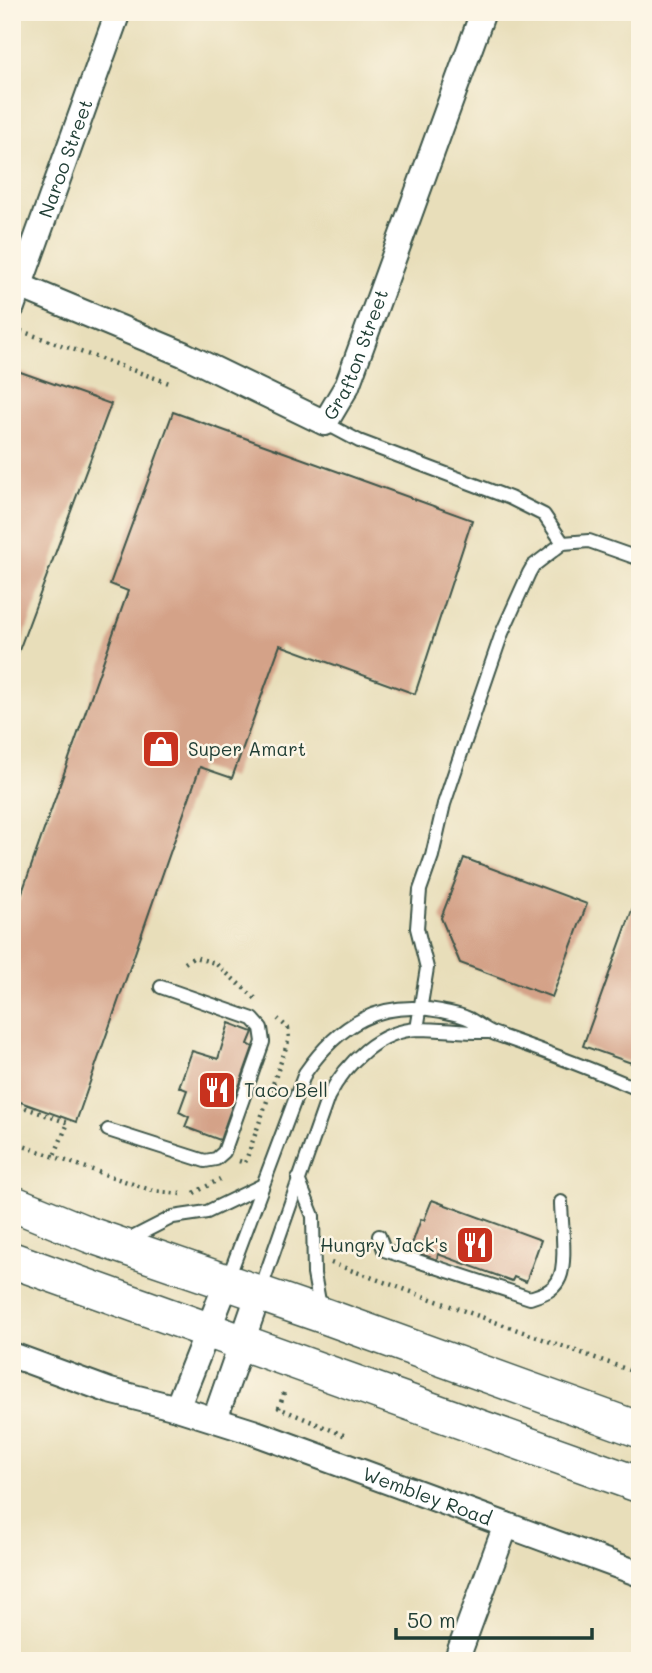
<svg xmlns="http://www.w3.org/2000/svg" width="652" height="1673" font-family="Mali,sans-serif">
<rect width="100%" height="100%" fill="#fcf5e5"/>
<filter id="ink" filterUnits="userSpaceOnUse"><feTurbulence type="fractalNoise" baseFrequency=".0143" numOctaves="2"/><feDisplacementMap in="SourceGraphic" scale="14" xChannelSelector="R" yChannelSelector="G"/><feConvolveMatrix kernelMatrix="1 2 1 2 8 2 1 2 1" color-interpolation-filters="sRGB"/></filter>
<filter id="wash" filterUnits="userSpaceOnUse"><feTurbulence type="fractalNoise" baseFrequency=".00686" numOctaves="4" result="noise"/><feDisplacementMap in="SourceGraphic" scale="28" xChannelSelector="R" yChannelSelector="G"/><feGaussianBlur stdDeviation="1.57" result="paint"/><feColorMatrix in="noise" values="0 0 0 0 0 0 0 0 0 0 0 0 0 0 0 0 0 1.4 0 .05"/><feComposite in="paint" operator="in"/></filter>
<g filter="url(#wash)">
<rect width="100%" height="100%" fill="#e8deba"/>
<g id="blocks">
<path fill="#d4a288" d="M12,369L111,404L18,653L12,651Z
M173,412L472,520L415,694L280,645L232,778L200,767L76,1122L12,1099V921L128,591L110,584Z
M464,858L587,904L552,997L460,963L441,918Z
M639,891H640V1066L583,1046Z
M229,1023L253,1032L248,1044L253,1047L220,1140L185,1127L189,1117L179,1112L187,1090L179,1087L192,1051L218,1059Z
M432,1200L541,1240L526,1282L514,1277L512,1281L438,1254L437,1260L410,1250L421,1219L424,1220Z"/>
</g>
</g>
<g filter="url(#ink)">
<use href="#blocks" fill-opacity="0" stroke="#3d5548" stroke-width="2"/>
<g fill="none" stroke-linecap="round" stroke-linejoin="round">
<defs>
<path id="service" d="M325,423L359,441L510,498L544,515L563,543
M417,1029L427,968L417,928L420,890L432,856L444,804L479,700L502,633L529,573L533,566L563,543L589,541L640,559
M108,1130L205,1161L216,1159L224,1152L263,1042L261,1028L253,1019L161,987
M298,1179L313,1216L314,1274L321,1312
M379,1236L384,1250L530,1298C541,1294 552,1292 558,1281C568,1266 561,1220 561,1202
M126,1241L173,1217L207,1212L263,1185
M227,1281L305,1073C339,1024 380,999 441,1011C449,1013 459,1014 467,1018C477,1022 484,1030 495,1034C544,1051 592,1069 640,1090
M260,1291L328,1097C346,1063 379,1030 419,1029C443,1029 465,1033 489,1032"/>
<g id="minor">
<path id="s1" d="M20,286L183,354L325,423L347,386L483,12"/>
<path id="s2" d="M12,307L118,12"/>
<path id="s3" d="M12,1355L110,1391L177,1408L253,1432L640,1574"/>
<path d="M177,1408L227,1282"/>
<path d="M215,1419L259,1293"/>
<path d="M456,1661L506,1525"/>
</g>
<path id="secondary" d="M12,1203L90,1235L322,1315L640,1430
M12,1260L640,1485"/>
</defs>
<use href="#service" stroke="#3d5548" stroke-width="16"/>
<use href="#minor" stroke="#3d5548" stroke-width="28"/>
<use href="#secondary" stroke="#3d5548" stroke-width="38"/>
<path stroke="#3d5548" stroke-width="4.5" stroke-dasharray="2 5" stroke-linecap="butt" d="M21,331L172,384
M185,963L194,957L215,963L256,999
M12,1103L68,1123L54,1156
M12,1142L153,1191L181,1194
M239,1161L245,1163L289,1039L288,1028L278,1019
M194,1193L220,1179
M331,1263L640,1374
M284,1393L279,1408L348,1437"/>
<use href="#service" stroke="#fff" stroke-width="12"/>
<use href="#minor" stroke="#fff" stroke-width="24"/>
<use href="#secondary" stroke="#fff" stroke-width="35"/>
</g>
</g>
<defs>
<symbol id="shop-square" viewBox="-11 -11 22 22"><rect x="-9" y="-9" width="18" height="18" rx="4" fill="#c8321e" stroke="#fcf5e5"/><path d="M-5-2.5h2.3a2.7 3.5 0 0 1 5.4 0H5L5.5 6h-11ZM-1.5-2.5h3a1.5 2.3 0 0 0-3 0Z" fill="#fff"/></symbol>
<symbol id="restaurant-square" viewBox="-11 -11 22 22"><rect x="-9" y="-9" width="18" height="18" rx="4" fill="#c8321e" stroke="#fcf5e5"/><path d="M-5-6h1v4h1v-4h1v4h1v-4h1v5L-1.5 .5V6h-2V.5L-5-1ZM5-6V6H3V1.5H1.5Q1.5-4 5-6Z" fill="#fff"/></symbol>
</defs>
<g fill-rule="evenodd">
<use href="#shop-square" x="139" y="727" width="44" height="44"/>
<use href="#restaurant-square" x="195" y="1068" width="44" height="44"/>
<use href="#restaurant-square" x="453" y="1223" width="44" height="44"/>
</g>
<g text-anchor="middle" stroke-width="5" stroke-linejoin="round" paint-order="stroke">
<g font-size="19" fill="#1f3d34" stroke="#fcf5e5">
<text dy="7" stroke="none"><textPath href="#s2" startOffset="158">Naroo Street</textPath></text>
<text dy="7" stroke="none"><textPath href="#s1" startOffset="410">Grafton Street</textPath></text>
<text dy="7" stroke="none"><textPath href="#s3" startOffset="439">Wembley Road</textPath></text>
</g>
<g font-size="19" fill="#1f3d34" stroke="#fcf5e5" text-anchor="start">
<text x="188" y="756">Super Amart</text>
<text x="244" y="1097">Taco Bell</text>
<text x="448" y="1252" text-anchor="end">Hungry Jack's</text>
</g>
</g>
<rect width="652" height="1673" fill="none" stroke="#fcf5e5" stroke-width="42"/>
<path d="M396 1628v10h196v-10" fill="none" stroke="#1f3d34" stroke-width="3.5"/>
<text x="407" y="1628" font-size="21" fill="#1f3d34" stroke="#fcf5e5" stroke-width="5" paint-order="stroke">50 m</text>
</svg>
